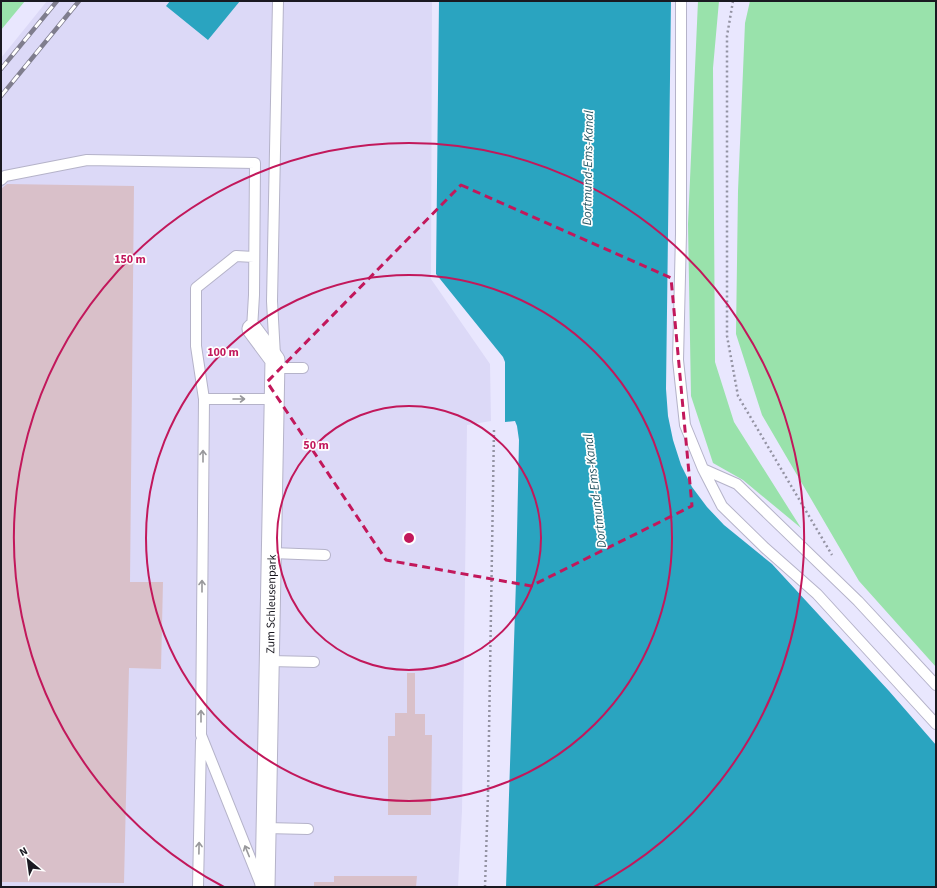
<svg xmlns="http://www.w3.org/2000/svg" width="937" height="888" font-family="'Source Sans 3',sans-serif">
<rect width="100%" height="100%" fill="#e9e7fe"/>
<path fill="#dcd9f7" d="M47,1H432L431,279L490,364L491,421L467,425L462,811L458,887H1V58Z"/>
<path fill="#99e2ab" d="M1,1H25L1,30Z
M698,1H719L713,68L715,362L734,422L801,528L743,480L713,463L691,396L688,224Z
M750,1H936V667L859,581L762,415L736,334L738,191L745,23Z"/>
<path fill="#2aa4c0" d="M170,1H240L208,40L166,6Z
M439,1H671L666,389L668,416L673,440L681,465L692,487L707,507L724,525L772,564L889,691L936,745V887H506L516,581L519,440L517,426L515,421L505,422V362L503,357L436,274Z"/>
<path fill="#d9c0c9" d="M7,184L134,186L130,582H163L161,669L129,668L124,883L1,882V189Z
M407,673H415V714H425V735H432L431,815H388V736H395V713H407Z
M334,876H417L416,887H314V882H334Z"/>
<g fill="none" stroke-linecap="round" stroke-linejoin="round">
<defs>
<path id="service" d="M681,1V234L678,360L685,425L703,469L722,506L765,548L817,594L936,724
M1,180L5,176L87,160L255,163L254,295L252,329
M254,257L236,256L196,288V346L204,399L201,735L261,885
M275,356L272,301L278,1
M275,368H303
M204,399H275
M703,469L737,484L858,601L936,685
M272,553L325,555
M270,661L314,662
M266,828L308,829
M198,887L201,741"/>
<path id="minor" d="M252,329L275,360L265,887"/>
</defs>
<use href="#service" stroke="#b5b3c9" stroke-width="12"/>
<use href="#minor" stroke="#b5b3c9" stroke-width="21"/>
<path stroke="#9493a3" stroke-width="2.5" stroke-dasharray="2 3" stroke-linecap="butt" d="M733,1L727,36V336L738,396L832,555
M485,887L488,794L494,429"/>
<use href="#service" stroke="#fff" stroke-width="10"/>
<use href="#minor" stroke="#fff" stroke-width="19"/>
<defs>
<path id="rail" d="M1,69L57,1
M1,96L79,1"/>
</defs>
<use href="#rail" stroke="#7f7d8d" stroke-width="4.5"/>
<use href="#rail" stroke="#fff" stroke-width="3" stroke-dasharray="9" stroke-linecap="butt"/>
</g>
<defs><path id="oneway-shaft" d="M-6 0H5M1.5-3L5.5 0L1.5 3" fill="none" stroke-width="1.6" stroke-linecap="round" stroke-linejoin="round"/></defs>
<g stroke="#98989b">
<use href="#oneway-shaft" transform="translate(239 399)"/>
<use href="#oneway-shaft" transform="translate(203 456) rotate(-90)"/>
<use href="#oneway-shaft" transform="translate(202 586) rotate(-90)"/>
<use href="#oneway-shaft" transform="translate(201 716) rotate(-90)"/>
<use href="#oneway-shaft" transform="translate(199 848) rotate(-89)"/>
<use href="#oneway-shaft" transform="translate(247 851) rotate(-112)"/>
</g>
<path fill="none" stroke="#c2185b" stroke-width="3" stroke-dasharray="8 5" stroke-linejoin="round" d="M461,185L671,278L692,506L531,586L386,560L267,382Z"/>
<g fill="none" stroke="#c2185b" stroke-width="2">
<circle cx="409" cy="538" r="132"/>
<circle cx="409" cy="538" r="263"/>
<path d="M224 887A395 395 0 1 1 594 887"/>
</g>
<g text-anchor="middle" stroke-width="3.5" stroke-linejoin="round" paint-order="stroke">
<g font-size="12" fill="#1a1921" stroke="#fff">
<text transform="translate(271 604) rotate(-89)" y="4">Zum Schleusenpark</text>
</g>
<g font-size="13" font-style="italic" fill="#2a5966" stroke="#fff">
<text transform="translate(587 168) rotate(-89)" y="5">Dortmund-Ems-Kanal</text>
<text transform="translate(594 491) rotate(-97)" y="5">Dortmund-Ems-Kanal</text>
</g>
</g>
<circle cx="409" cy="538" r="6" fill="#c2185b" stroke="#fff" stroke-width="2"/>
<g font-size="12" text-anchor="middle" font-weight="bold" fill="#c2185b" stroke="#fff" stroke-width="3.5" stroke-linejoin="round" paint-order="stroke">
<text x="130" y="263">150 m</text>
<text x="223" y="356">100 m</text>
<text x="316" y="449">50 m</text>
</g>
<rect width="937" height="888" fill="none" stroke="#1a1921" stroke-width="4"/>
<g transform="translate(28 860) rotate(331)" stroke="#ffffff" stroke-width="3" paint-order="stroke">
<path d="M0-3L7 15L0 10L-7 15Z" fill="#1a1921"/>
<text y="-6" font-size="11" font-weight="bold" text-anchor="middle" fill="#1a1921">N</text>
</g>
</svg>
